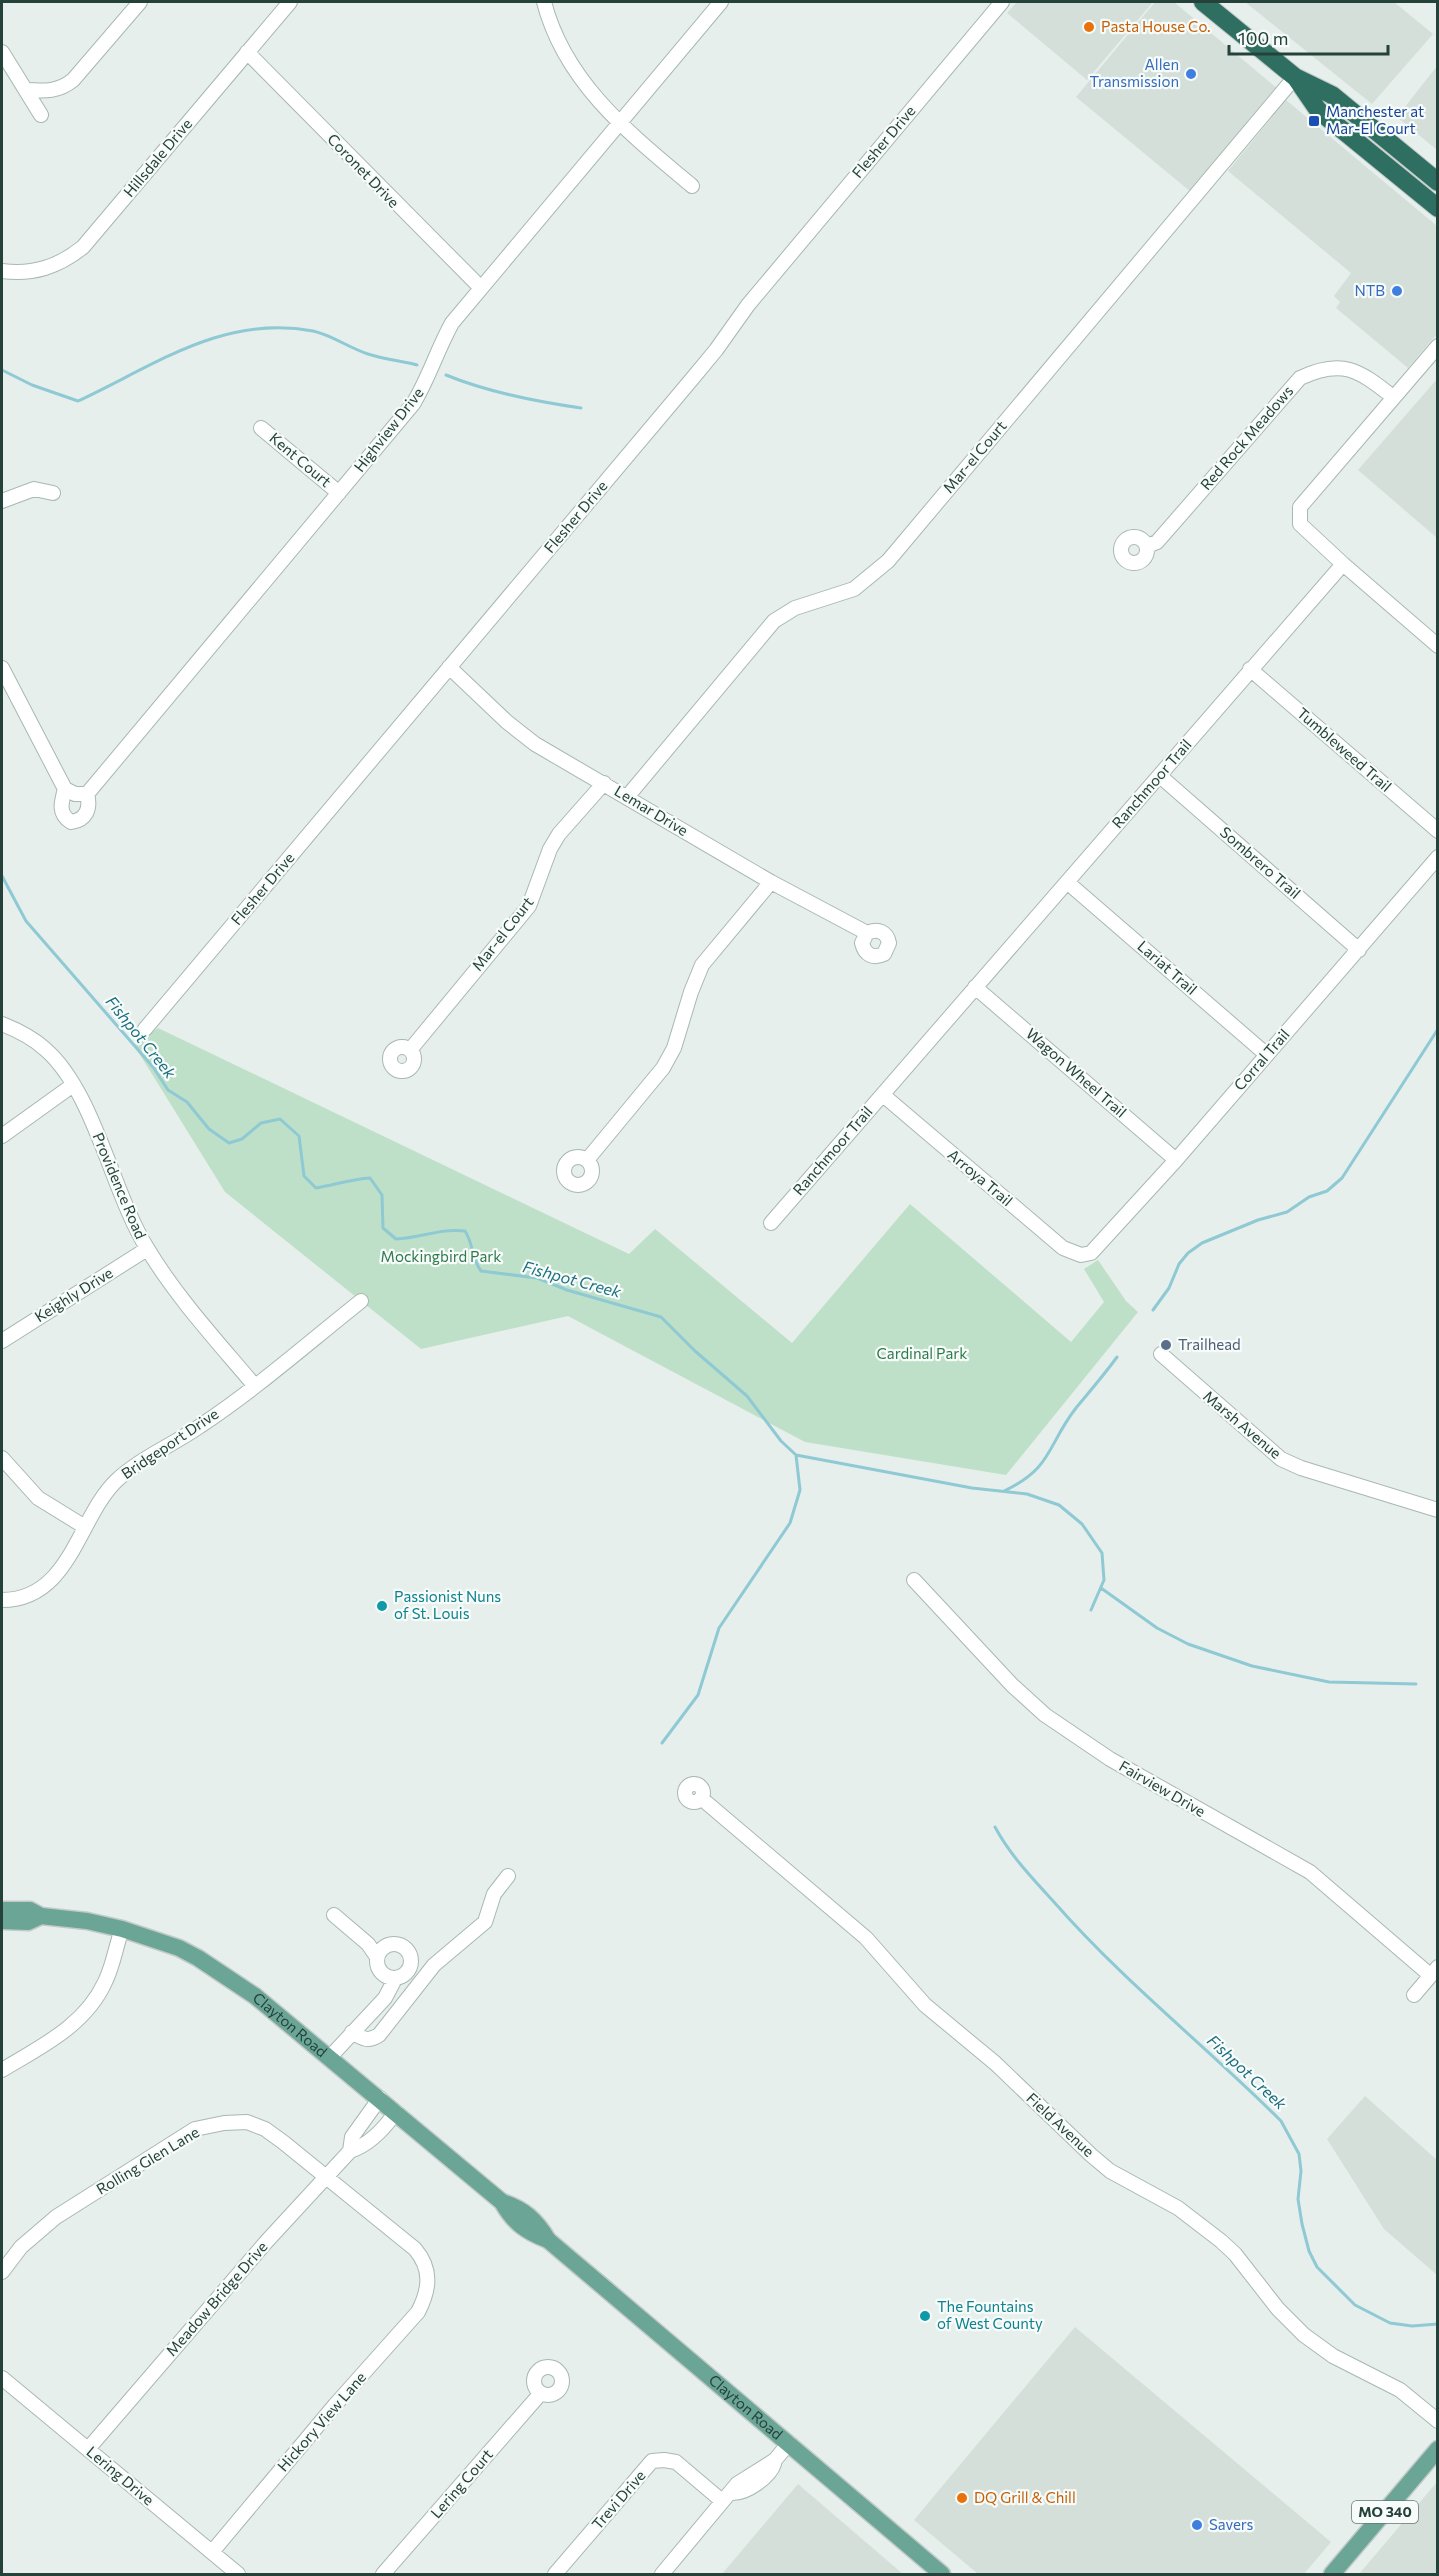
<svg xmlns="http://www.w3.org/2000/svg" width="1439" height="2576" font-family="Commissioner,sans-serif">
<rect width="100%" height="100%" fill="#e6efeb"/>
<path fill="#d4dfda" d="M1017,2H1153L1087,80L1007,13Z
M1155,2H1174L1278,89L1191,192L1076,97Z
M1245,2H1394L1433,34L1372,104Z
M1437,66V150L1397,117Z
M1286,100L1437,226V334L1408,368L1336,308L1340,302L1334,296L1351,273L1228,171Z
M1437,379V538L1358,470Z
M1365,2096L1437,2160V2275L1384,2229L1327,2139Z
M1075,2327L1331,2542L1304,2574H978L914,2520Z
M1437,2482V2574H1359Z
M798,2484L903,2574H722Z"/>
<path fill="#bfe0c8" d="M158,1028L629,1254L655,1229L792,1343L910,1204L1071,1342L1104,1302L1084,1269L1098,1260L1126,1301L1138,1312L1006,1475L805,1442L568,1316L421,1349L225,1192L134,1045Z"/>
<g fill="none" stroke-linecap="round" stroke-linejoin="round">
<path stroke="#8ec9d4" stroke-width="3" d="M2,370L32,385L78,401C154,366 223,314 313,331C332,335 349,348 368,354C383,359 401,361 417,365
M446,375C485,391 539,402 581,408
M2,876L26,921L153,1067L168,1090L187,1102L209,1129L229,1143L242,1139L261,1123L280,1119L299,1136L304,1176L316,1188C334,1185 352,1179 370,1178L382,1195L383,1228L396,1239C422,1238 439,1228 465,1231C474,1245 471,1258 481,1271L537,1278L567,1290L661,1317L695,1351L747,1396L781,1441L796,1455L972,1488L1027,1494L1059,1505L1082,1524L1102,1553L1104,1580L1091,1610
M1153,1310L1169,1288L1179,1264L1188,1253L1202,1243L1258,1220L1287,1212L1309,1197L1327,1191L1342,1178L1438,1029
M1004,1491C1053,1468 1047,1445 1076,1408C1090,1391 1104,1375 1117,1357
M1101,1588L1157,1628L1188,1644L1252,1666L1329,1682L1416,1684
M662,1743L698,1695L719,1628L790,1523L800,1490L796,1455
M995,1827C1010,1855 1032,1878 1054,1902C1123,1981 1207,2047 1281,2121L1299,2154L1301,2171L1298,2199L1302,2224L1309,2251L1317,2267L1355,2305L1390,2323L1412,2326L1438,2324"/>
<defs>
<path id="minor" d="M544,2C565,83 630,134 692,186
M2,52L41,115
M247,52L481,288
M26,90C45,91 58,92 73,80L140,2
M2,271C33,275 58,267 83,247L290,2
M261,428L339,493
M2,501L34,489L53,493
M1121 550a13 13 0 1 1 26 0a13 13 0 1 1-26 0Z
M1147,546L1157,542L1300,378C1342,358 1359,370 1393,397
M1343,564L1438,646
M449,667L507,722L535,744L771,882L867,933C878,928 887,932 889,943L884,954C873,959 865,955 862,943L867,933
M2,668L65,789L75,794H87
M1250,669L1438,831
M1160,776L1359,950
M65,789C61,803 58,814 71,822C86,820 91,809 87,794
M87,794L413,404C429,378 437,350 452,323L721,2
M627,797L774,621L795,608L854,589L888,561L1295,77
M1067,882L1267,1055
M975,987L1176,1160
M2,1024C17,1030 33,1038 45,1049C94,1091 112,1192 147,1248C177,1298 217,1341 254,1385
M145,1029L692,379L716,350L748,305L1002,2
M390 1059a12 12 0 1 1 24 0a12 12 0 1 1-24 0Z
M410,1050L529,906L550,849L559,834L604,783
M883,1095L1063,1248L1081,1255L1091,1253L1176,1160L1438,857
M2,1136L73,1085
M564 1171a14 14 0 1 1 28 0a14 14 0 1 1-28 0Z
M587,1160L663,1068L674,1048L691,992L702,965L771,882
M771,1223L1343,564L1300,524V507L1438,346
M2,1341L147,1249
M1161,1354L1281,1459L1301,1468L1438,1510
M2,1458L38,1498L85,1527
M914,1580L1012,1685L1045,1715L1110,1759L1310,1872L1430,1975
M2,1600C70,1600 78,1518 116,1481C140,1458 173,1445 200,1426C256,1389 308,1343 361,1301
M685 1793a9 9 0 1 1 18 0a9 9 0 1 1-18 0Z
M701,1798L866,1938L925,2005L995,2063L1091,2155L1110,2171L1178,2208L1221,2241L1235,2254L1278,2309L1304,2335L1333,2356L1400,2390L1438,2421
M334,1915L368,1944L377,1957
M377 1961a17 17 0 1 1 34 0a17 17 0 1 1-34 0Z
M1414,1995L1438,1967
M352,2032C363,2039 368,2042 379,2035L434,1965L485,1922L494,1894L508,1876
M330,2057L385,1998L395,1979
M2,2070C40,2047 85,2026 105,1982C113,1966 116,1946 122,1929
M350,2151L352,2137L380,2098
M2,2272L21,2247L56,2217L195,2129L224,2123L247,2122L265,2129L283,2142L415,2249C432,2269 430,2289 418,2312L335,2405L212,2552
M534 2381a14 14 0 1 1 28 0a14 14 0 1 1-28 0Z
M2,2378L238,2574
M88,2449L267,2241L350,2151C369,2145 384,2129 396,2112
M733,2493C747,2493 770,2477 774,2464
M383,2574L541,2393
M555,2574L652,2461L664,2460L676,2462L722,2501
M662,2574L737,2484L775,2460L789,2443"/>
<g id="major">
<path id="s1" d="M2,1910H30L41,1916L87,1921L122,1929L179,1948L198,1958L255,1996L502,2202C513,2222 526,2232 548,2240"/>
<path d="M2,1921L28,1922L41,1916"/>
<path id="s2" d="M502,2202C524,2209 536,2220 548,2240L942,2574"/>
<path d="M1332,2574L1438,2449"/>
</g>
<path id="highway" d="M1203,2L1295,77L1332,95L1438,182
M1296,78L1318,110L1438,208"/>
</defs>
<use href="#minor" stroke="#a8b8b2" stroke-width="16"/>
<use href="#major" stroke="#c2cac8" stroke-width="19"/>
<use href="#highway" stroke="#c2cac8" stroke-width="20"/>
<use href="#minor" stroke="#fff" stroke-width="14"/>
<use href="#major" stroke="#6aa596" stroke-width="16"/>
<use href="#highway" stroke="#2f6f62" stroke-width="18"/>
</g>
<g fill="#e8710a" stroke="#f7fbf9" stroke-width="2">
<circle cx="1089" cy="27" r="6"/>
<circle cx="962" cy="2498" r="6"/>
</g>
<g fill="#3f7fe0" stroke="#f7fbf9" stroke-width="2">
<circle cx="1191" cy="74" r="6"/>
<circle cx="1397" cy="291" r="6"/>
<circle cx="1197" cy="2525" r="6"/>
</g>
<rect fill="#1a4fb4" stroke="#f7fbf9" stroke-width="2" x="1308" y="115" width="12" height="12" rx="3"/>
<circle fill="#5c6f8a" stroke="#f7fbf9" stroke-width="2" cx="1166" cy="1345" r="6"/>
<g fill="#0f9aa8" stroke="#f7fbf9" stroke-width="2">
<circle cx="382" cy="1606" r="6"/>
<circle cx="925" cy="2316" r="6"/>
</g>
<g text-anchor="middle" stroke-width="4.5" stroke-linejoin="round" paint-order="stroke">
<rect fill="#f7fbf9" stroke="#637a73" stroke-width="1.5" x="1352" y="2501" width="66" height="22" rx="4.5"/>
<g font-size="14" font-weight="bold" fill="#24423a">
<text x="1385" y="2517">MO 340</text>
</g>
<g font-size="15" fill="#c56008" stroke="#f7fbf9" text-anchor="start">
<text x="1101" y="32">Pasta House Co.</text>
<text x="974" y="2503">DQ Grill &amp; Chill</text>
</g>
<g font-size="15" fill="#366cbe" stroke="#f7fbf9" text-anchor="end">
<text x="1179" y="70">Allen<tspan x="1179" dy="17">Transmission</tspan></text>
<text x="1385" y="296">NTB</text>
<text x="1209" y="2530" text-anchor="start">Savers</text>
</g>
<g font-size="15" fill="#164399" stroke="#f7fbf9" text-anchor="start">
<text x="1326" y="117">Manchester at<tspan x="1326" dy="17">Mar-El Court</tspan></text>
</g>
<g font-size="15" fill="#24423a" stroke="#f7fbf9">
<text transform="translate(884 142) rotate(-50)" y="5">Flesher Drive</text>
<text transform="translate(158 158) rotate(-50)" y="5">Hillsdale Drive</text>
<text transform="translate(363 171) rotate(46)" y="5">Coronet Drive</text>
<text transform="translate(389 430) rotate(-52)" y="5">Highview Drive</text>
<text transform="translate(1247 438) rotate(-49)" y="5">Red Rock Meadows</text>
<text transform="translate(975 457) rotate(-50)" y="5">Mar-el Court</text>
<text transform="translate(300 460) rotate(40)" y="5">Kent Court</text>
<text transform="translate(576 517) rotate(-50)" y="5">Flesher Drive</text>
<text transform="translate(1344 750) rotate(41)" y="5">Tumbleweed Trail</text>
<text transform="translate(1152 784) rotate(-49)" y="5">Ranchmoor Trail</text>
<text transform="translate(651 811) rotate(31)" y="5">Lemar Drive</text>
<text transform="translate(1260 863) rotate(41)" y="5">Sombrero Trail</text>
<text transform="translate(263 889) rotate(-50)" y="5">Flesher Drive</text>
<text transform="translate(503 934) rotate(-52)" y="5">Mar-el Court</text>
<text transform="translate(1167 968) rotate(41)" y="5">Lariat Trail</text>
<text transform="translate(1262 1060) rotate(-49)" y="5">Corral Trail</text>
<text transform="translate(1076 1073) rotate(41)" y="5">Wagon Wheel Trail</text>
<text transform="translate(833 1151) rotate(-49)" y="5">Ranchmoor Trail</text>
<text transform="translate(980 1178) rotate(40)" y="5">Arroya Trail</text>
<text transform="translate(119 1186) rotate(67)" y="5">Providence Road</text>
<text transform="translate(74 1295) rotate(-32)" y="5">Keighly Drive</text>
<text transform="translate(1242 1425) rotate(40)" y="5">Marsh Avenue</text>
<text transform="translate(170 1444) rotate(-34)" y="5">Bridgeport Drive</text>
<text transform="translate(1162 1789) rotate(30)" y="5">Fairview Drive</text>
<text dy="5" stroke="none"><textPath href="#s1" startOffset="318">Clayton Road</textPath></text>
<text transform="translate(1060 2125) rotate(43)" y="5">Field Avenue</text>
<text transform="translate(148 2161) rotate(-31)" y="5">Rolling Glen Lane</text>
<text transform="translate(217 2299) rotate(-49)" y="5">Meadow Bridge Drive</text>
<text dy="5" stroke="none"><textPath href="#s2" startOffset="320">Clayton Road</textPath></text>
<text transform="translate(322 2422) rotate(-49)" y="5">Hickory View Lane</text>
<text transform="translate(120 2476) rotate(40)" y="5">Lering Drive</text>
<text transform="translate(462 2484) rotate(-49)" y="5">Lering Court</text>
<text transform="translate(619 2500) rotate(-49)" y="5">Trevi Drive</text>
</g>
<g font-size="15" fill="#2d7a4b" stroke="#f7fbf9">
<text x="441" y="1262">Mockingbird Park</text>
<text x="922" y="1359">Cardinal Park</text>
</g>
<g font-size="15" fill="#4e5e75" stroke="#f7fbf9" text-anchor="start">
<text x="1178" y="1350">Trailhead</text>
</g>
<g font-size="15" fill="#0d838f" stroke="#f7fbf9" text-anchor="start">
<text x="394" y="1602">Passionist Nuns<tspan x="394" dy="17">of St. Louis</tspan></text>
<text x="937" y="2312">The Fountains<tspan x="937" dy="17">of West County</tspan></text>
</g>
<g font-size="16" font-style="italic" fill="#1c6f80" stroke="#f7fbf9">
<text transform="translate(141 1037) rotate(51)" y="6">Fishpot Creek</text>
<text transform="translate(572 1279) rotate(15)" y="6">Fishpot Creek</text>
<text transform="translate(1247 2072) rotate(43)" y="6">Fishpot Creek</text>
</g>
</g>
<rect width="1439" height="2576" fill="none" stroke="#24423a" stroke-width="6"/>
<path d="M1229 45v9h159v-9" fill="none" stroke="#24423a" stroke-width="3"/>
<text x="1238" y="45" font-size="18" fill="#24423a" stroke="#f7fbf9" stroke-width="4.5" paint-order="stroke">100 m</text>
</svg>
